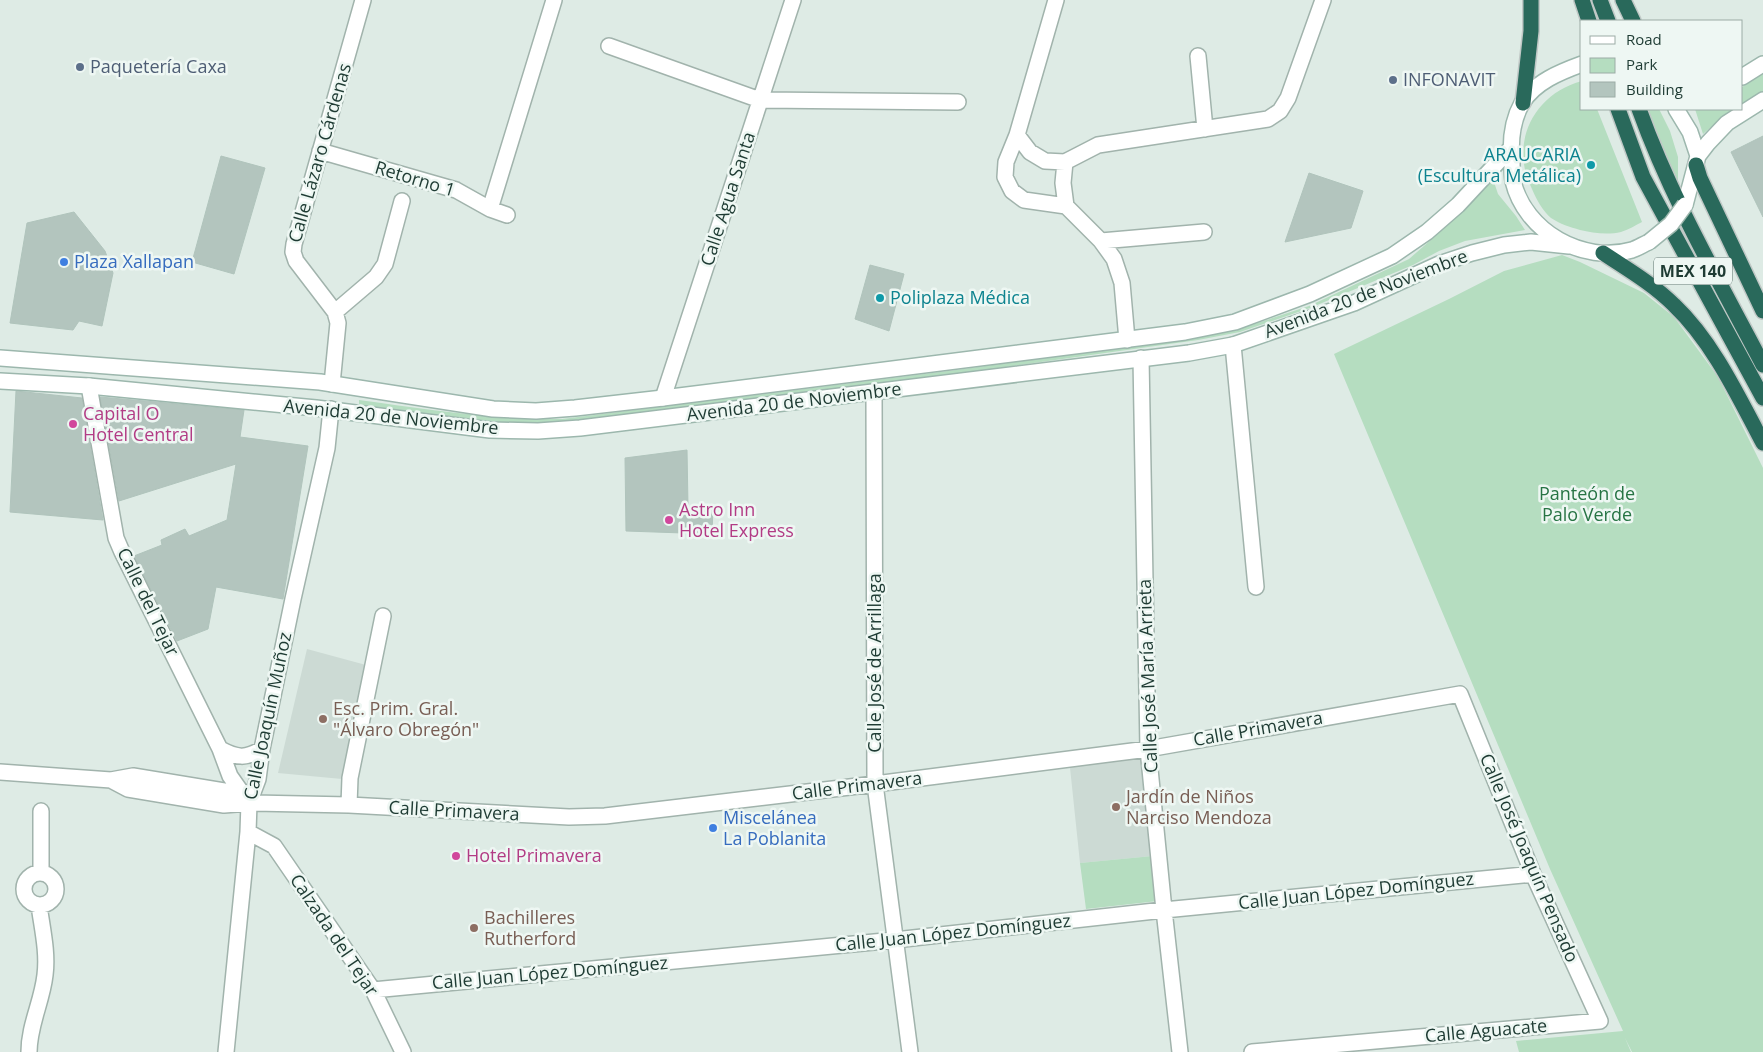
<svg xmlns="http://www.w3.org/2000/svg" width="1763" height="1052" font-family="'Open Sans',sans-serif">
<rect width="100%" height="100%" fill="#deebe5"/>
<path fill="#ccdad4" d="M307,649L366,665L342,779L278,773Z
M1153,747L1163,855L1080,863L1069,758Z"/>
<path fill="#b5ddc0" d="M1763,74V91L1742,105V87Z
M1582,81V109H1597L1642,222C1636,225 1628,230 1621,232C1608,235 1592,233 1580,230C1570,227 1560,224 1551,218C1543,211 1536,199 1532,189C1509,144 1533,94 1582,81Z
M1647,109H1659L1670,131L1678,157V187Z
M1695,109H1735L1725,115L1703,134Z
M1492,176L1498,194L1516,216L1525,230L1465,241L1439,251L1413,265L1310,308L1240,332L1198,340L956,374L562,424L529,425L359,408V400C426,409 494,420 562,419L956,370L1197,337L1239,329L1309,306L1409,259L1456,218L1475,199Z
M1562,255L1580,262L1644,293L1674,317L1718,377L1763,468V1052H1632L1625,1038L1631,1052H1519L1516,1041L1623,1031L1550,869L1334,354L1449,299L1504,271Z
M1163,855L1167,900L1086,909L1080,863Z"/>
<path fill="#b3c5be" stroke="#b0c4bc" d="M1763,136V217L1731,152Z
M221,156L265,168L234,274L192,262Z
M1309,173L1363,191L1351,228L1285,242Z
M74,212L105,251L113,273L102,326L79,321L73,330L10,323L27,223Z
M870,265L904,274L889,331L855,319Z
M16,391L82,398L103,520L10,512Z
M100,397L244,410L240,437L308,446L283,599L216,587L208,629L177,641L134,556L162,545L161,540L185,529L189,536L227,520L236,464L119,501Z
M687,450L688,507L713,508L712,534L626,531L625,458Z"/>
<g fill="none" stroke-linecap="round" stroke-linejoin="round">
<defs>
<path id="street" d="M1056,0L1017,135L1006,162L1005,177L1012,191L1024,200L1066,206L1101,241L1114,259L1122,283L1127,340
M609,46L760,100L958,102
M1198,56L1205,129
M1017,135L1030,152L1045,161L1065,162L1098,145L1268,119L1280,111L1288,98L1323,0
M320,151L456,190L490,209L507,215
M1065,162L1063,183L1066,206
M490,209L554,0
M1101,241L1204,232
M335,312L376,277L385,264L402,201
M1233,345L1256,587
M1141,358L1148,749L1164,910L1180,1052
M332,384L338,323L335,312L296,261L293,252L294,244L363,0
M89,386L116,538L122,552L220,749L230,776L249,803
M874,392L875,784L910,1052
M663,398L793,0
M220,749C237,758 246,759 262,749
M0,772L111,780L133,776L224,791L247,802
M111,780L128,789L224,805L249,803L349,805L569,817L605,816L875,784L1148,749L1460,694L1533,874L1600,1021L1252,1052
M349,805L350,778L383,616
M248,832L274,846L373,990L403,1052
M41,872V811
M24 889a16 16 0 1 1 32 0a16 16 0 1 1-32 0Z
M373,990L895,940L1164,910L1533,874
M29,1052C29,1025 42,1002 45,975C48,952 42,928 39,905
M226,1052L248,832L249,803L258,779L262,749L293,599L327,448L331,409"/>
<path id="secondary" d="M1582,64C1560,72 1535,82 1522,103C1512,121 1510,142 1512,162C1512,168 1512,175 1513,181C1525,232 1583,264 1632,250C1638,248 1644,244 1649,242
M1742,77L1763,64
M1676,109L1690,132L1698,156L1685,205
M1698,156L1708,143L1727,123L1763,100
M0,358L320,382L493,409L536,411L575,408L663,398L1185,332L1235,322L1310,294L1392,256L1427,232L1458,205L1511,148
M0,381L89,386L316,408L490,430L538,431L580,428L1189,353L1233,345L1354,303L1439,264L1472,253L1504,245L1531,242L1569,246"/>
<path id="highway" d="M1582,0L1589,21
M1600,0L1608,21
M1623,0L1633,21
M1523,103L1531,31V0
M1618,109L1643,177L1763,398
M1639,109C1671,198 1719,281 1763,365
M1696,165L1700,178L1763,311
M1603,253C1627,269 1653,284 1674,305C1713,342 1738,396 1763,443"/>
</defs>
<use href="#street" stroke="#a1b3ac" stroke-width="18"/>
<use href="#secondary" stroke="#9cb7ad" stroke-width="18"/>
<use href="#highway" stroke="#c0c8c6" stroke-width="18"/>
<use href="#street" stroke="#fff" stroke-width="15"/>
<use href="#secondary" stroke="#fff" stroke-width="15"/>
<use href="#highway" stroke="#29695b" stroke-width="15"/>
<defs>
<path id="secondary-bridge" d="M1649,242L1671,224L1685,205"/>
</defs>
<use href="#secondary-bridge" stroke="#9cb7ad" stroke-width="18" stroke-linecap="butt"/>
<use href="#secondary-bridge" stroke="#fff" stroke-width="15"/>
</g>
<g fill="#5c6f8a" stroke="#eef7f3" stroke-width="2">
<circle cx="80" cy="67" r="5"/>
<circle cx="1393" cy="80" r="5"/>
</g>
<g fill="#0f9aa8" stroke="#eef7f3" stroke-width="2">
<circle cx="1591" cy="165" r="5"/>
<circle cx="880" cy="298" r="5"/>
</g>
<g fill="#3f7fe0" stroke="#eef7f3" stroke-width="2">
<circle cx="64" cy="262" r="5"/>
<circle cx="713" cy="828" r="5"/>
</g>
<g fill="#d1479c" stroke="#eef7f3" stroke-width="2">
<circle cx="73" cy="424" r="5"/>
<circle cx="669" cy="520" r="5"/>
<circle cx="456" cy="856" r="5"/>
</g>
<g fill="#8d6e63" stroke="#eef7f3" stroke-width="2">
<circle cx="323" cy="719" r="5"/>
<circle cx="1116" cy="807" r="5"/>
<circle cx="474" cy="928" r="5"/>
</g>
<g text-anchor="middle" stroke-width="5" stroke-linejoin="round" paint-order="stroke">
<rect fill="#eef7f3" stroke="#5c736d" stroke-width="1" x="1654" y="257.5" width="78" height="27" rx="4"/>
<g font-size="16" font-weight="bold" fill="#1e3b33">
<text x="1693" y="277">MEX 140</text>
</g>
<g font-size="18" fill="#4e5e75" stroke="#eef7f3" text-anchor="start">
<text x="90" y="73">Paquetería Caxa</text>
<text x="1403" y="86">INFONAVIT</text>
</g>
<g font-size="18" fill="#1e3b33" stroke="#eef7f3">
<text transform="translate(320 153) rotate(-74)" y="6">Calle Lázaro Cárdenas</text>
<text transform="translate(415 179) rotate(17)" y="6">Retorno 1</text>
<text transform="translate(728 199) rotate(-72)" y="6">Calle Agua Santa</text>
<text transform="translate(1366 294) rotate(-21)" y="6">Avenida 20 de Noviembre</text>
<text transform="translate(794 402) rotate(-7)" y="6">Avenida 20 de Noviembre</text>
<text transform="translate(391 417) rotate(6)" y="6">Avenida 20 de Noviembre</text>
<text transform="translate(148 602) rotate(64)" y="6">Calle del Tejar</text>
<text transform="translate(875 663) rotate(-90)" y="6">Calle José de Arrillaga</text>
<text transform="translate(1148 676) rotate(-92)" y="6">Calle José María Arrieta</text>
<text transform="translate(268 716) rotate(-78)" y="6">Calle Joaquín Muñoz</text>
<text transform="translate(1258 729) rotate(-10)" y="6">Calle Primavera</text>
<text transform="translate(857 786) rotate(-7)" y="6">Calle Primavera</text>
<text transform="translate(454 811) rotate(3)" y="6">Calle Primavera</text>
<text transform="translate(1529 858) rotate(67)" y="6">Calle José Joaquín Pensado</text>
<text transform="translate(1356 891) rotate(-6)" y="6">Calle Juan López Domínguez</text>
<text transform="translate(953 933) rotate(-6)" y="6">Calle Juan López Domínguez</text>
<text transform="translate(334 935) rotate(56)" y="6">Calzada del Tejar</text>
<text transform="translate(550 973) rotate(-5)" y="6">Calle Juan López Domínguez</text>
<text transform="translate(1486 1031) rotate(-5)" y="6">Calle Aguacate</text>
</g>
<g font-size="18" fill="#0d838f" stroke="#eef7f3" text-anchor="end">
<text x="1581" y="161">ARAUCARIA<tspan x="1581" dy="21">(Escultura Metálica)</tspan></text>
<text x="890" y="304" text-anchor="start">Poliplaza Médica</text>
</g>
<g font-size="18" fill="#366cbe" stroke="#eef7f3" text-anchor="start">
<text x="74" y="268">Plaza Xallapan</text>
<text x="723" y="824">Miscelánea<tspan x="723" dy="21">La Poblanita</tspan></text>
</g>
<g font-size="18" fill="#b23c85" stroke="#eef7f3" text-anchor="start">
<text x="83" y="420">Capital O<tspan x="83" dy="21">Hotel Central</tspan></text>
<text x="679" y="516">Astro Inn<tspan x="679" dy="21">Hotel Express</tspan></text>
<text x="466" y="862">Hotel Primavera</text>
</g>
<g font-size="18" fill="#277444" stroke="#eef7f3">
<text x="1587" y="500">Panteón de<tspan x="1587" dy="21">Palo Verde</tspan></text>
</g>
<g font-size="18" fill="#785e54" stroke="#eef7f3" text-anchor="start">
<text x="333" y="715">Esc. Prim. Gral.<tspan x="333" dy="21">"Álvaro Obregón"</tspan></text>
<text x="1126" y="803">Jardín de Niños<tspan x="1126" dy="21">Narciso Mendoza</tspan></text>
<text x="484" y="924">Bachilleres<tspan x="484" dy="21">Rutherford</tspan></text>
</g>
</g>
<rect x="1580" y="20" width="162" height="90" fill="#eef7f3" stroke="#9baca6"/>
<rect x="1590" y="36" width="25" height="8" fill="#ffffff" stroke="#9baca6"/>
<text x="1626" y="45" font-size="15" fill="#1e3b33">Road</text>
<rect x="1590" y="58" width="25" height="15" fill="#b5ddc0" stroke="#9baca6"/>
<text x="1626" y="70" font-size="15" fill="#1e3b33">Park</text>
<rect x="1590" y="82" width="25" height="15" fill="#b3c5be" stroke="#9baca6"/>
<text x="1626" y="95" font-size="15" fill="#1e3b33">Building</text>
</svg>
